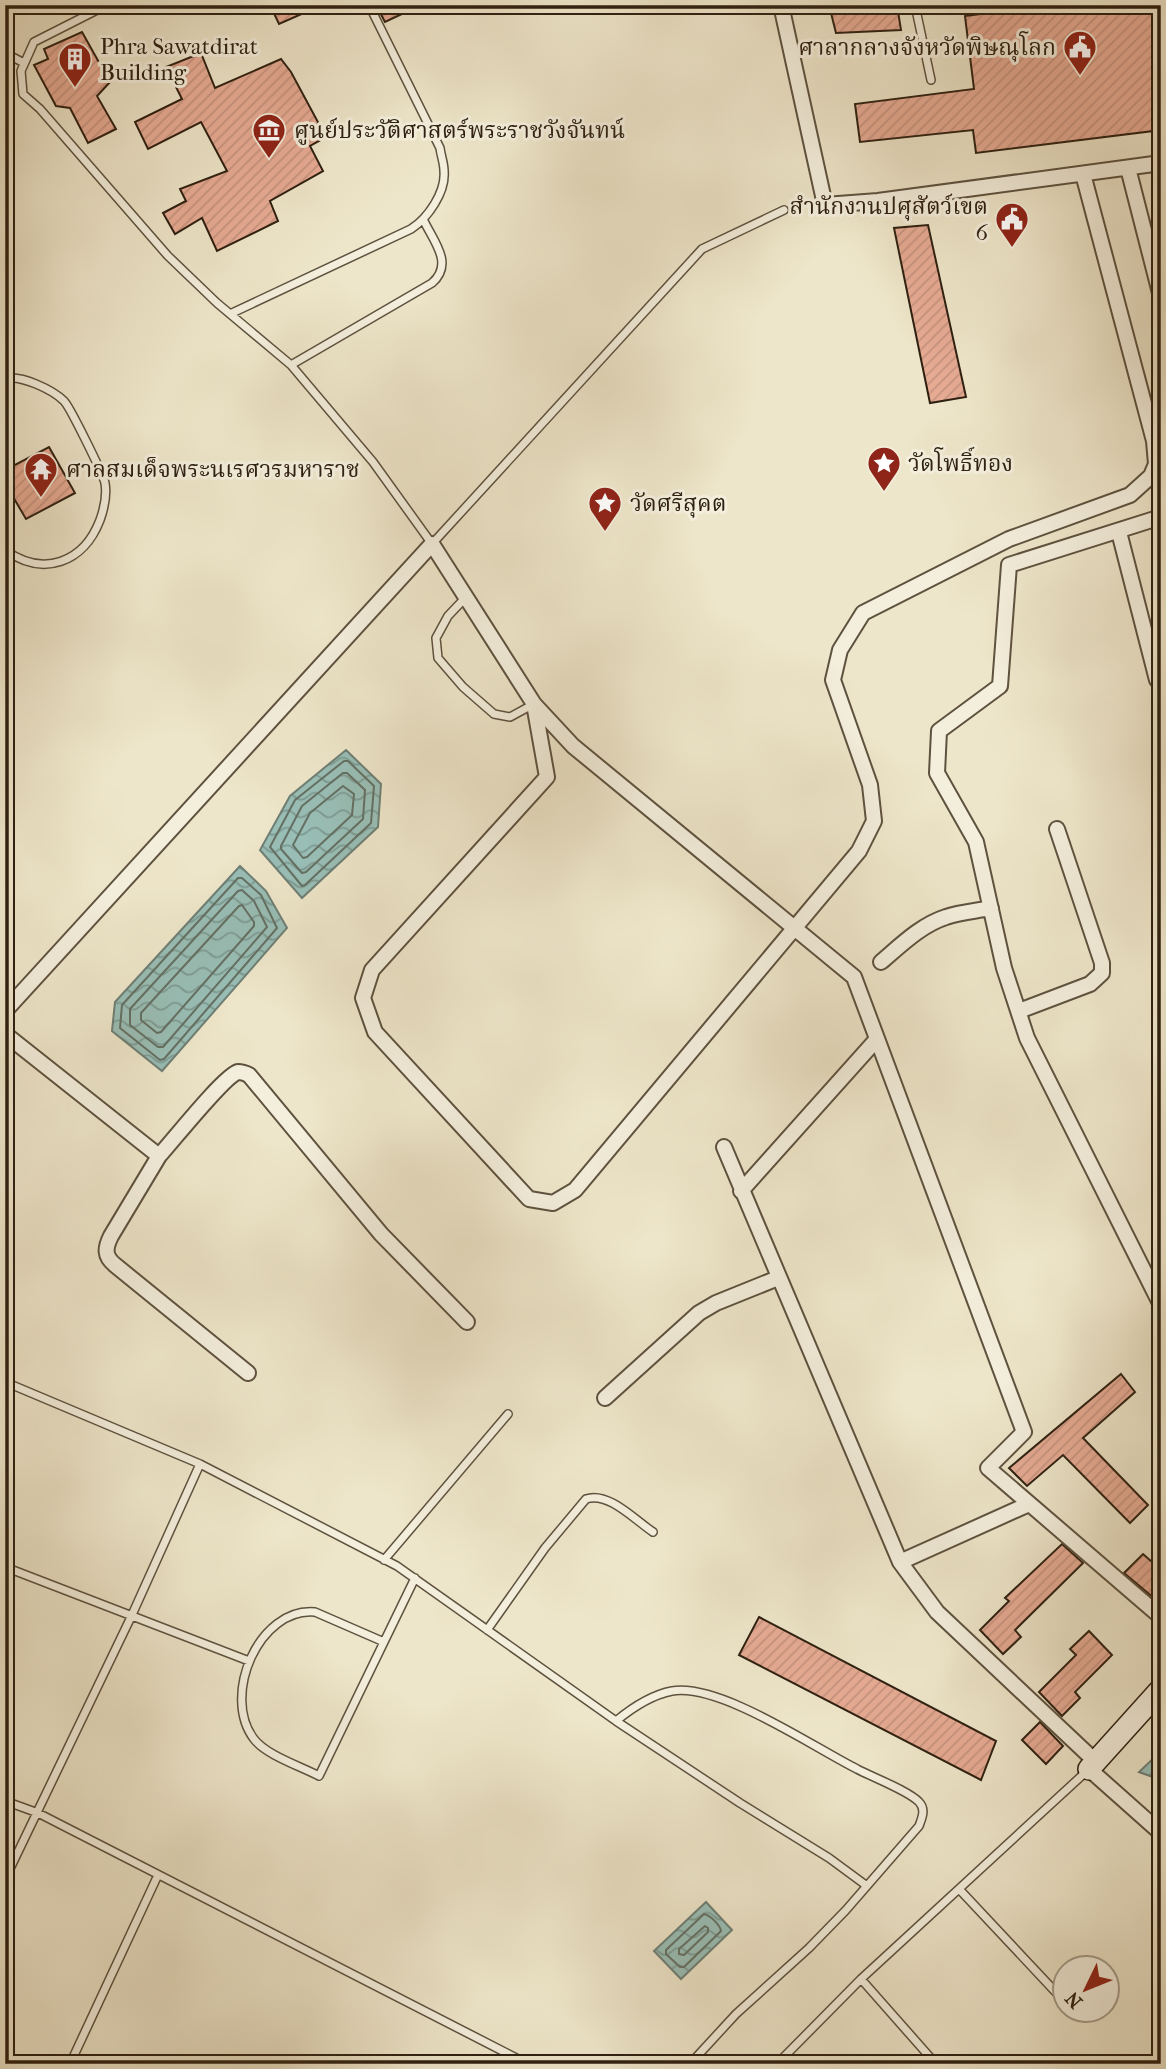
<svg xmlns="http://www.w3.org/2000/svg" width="1166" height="2069" font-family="'IM FELL French Canon','Noto Serif Thai',serif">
<defs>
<pattern id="water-waves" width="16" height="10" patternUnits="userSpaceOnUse" patternTransform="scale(1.75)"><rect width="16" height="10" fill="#99bfb7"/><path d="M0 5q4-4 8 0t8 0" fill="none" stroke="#7d9b93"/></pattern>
<pattern id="building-hatch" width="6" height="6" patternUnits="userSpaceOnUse" patternTransform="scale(1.75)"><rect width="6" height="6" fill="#e7ab94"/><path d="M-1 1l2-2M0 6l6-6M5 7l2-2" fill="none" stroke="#c6937f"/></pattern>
</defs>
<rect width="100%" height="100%" fill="#eee6ca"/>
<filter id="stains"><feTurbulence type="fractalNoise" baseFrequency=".00286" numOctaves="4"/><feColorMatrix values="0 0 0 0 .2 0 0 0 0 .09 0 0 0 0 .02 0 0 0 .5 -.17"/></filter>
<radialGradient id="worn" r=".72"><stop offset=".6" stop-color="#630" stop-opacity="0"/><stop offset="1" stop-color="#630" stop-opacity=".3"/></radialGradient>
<path fill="url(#water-waves)" stroke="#6e7f75" stroke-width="2" d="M346,750L381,784L378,827L302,898L260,850L290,796Z
M240,866L266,891L287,928L162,1071L112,1031L115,1002Z
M1161,1751V1780L1139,1772Z
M706,1902L732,1930L681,1979L654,1951Z"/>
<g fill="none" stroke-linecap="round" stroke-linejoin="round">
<path stroke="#647064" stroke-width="2" d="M344,761H348L374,786L371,823L305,885L302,886L270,847L295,800Z
M343,773H347L365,790L363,819L306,872L302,873L281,849V846L302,806Z
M343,786L354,794L352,815L307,857L303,858L293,845L310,813Z
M238,878H242L261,895L277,928L164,1059L160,1060L120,1028L122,1005Z
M242,890L254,901L267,927L163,1047H158L130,1025V1009L238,891Z
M242,905L254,922V926L161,1032L157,1033L141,1020V1013L239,906Z
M704,1914C710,1915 720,1925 721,1931L684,1967H680L666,1954V1950Z
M705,1926L708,1928V1932L684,1955L679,1954V1949Z"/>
</g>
<path fill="url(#building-hatch)" stroke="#2e2011" stroke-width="2" d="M270,5H322L279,24Z
M376,5H421L385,22Z
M829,5H897L901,30L836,33Z
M1050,5H1161V130L976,153L973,130L860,142L855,104L974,89L965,16Z
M82,32L110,82L97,96L116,129L88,143L70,108L56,106L34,65L48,59L44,49Z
M201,53L215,88L281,59L291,72L326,137L310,146L323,171L270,201L278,221L217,251L202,218L175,234L163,213L186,201L180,189L227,171L201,122L148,149L135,122L182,99L166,67Z
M928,225L966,397L930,403L894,228Z
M49,447L75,493L26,519L5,483V470Z
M1121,1374L1135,1392L1083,1438L1148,1505L1130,1523L1063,1455L1027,1486L1009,1468Z
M1062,1544L1083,1563L1015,1630L1021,1637L1003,1654L980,1630L1009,1601L1005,1598Z
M1143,1554L1161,1570V1604L1124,1573Z
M759,1617L996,1741L981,1780L739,1655Z
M1089,1631L1112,1655L1075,1692L1080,1698L1062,1716L1039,1692L1076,1655L1070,1649Z
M1040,1722L1063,1746L1046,1764L1022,1740Z"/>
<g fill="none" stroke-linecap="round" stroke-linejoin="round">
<defs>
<path id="lane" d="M107,5L34,42L21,71L23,94L40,109L168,256L217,303L291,365L373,462L432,544L702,249L784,210
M915,5L931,80
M982,6L986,5
M5,53L24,63
M230,314L411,229C428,218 446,192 444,171C444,163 441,156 440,148L369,5
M291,365L432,283C454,264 434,242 424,221
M5,379C20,374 53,390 64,401C70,407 103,474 105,483C107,495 104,509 100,520C84,562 44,578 5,550
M466,597L448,616L436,638L438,658L463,687L494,714L510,717L534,704
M5,1382L200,1464
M384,1560L508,1414
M5,1567L249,1661
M487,1630L545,1548L586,1499C608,1491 635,1520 653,1532
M384,1642L315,1612C259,1607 221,1696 254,1739C266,1755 300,1766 319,1776L415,1578
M616,1721C633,1707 651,1695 672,1691C720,1683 813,1747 857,1769C872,1777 909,1791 919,1802C926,1809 922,1818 919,1826L846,1910L809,1948L736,2014L690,2064
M5,1801L38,1813L528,2064
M5,1879L131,1617L200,1464L397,1566L616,1721L740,1803L829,1858L867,1886
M959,1889L1064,2001
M861,1979L936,2064
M1072,2010L1073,2011
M70,2064L158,1875
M777,2064L861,1979L1088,1770"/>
<path id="street" d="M781,5L825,205L878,201L1161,163
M1128,168L1161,297
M1161,517L1009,565L1000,686L939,731L937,773L976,842L1004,968L1027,1038L1161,1305
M1119,532L1157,680
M534,704L547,777L372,970L363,998L375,1032L529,1199L553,1203L575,1190L859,851L874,821L870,785L833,680L840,650L863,613L1009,539L1130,495L1151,476L1156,464L1154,441L1083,174
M881,962C901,945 921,925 946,917C960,912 976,911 991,908
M5,1011L432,544L534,704L573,746L854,977L1024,1432L988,1468L1161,1617
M1019,1011L1090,984L1102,973V963L1057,829
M5,1034L159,1156C172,1142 224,1076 238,1072C242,1072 245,1073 249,1075L381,1234L467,1322
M724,1147L900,1562L937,1612L1095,1761
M159,1156L111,1236C105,1248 104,1256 115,1265L248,1373
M741,1191L877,1039
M605,1398L699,1313L716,1303L778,1278
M900,1562L1029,1504
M1089,1769L1161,1833"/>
<path id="secondary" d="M1089,1769L1161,1689"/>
</defs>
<use href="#lane" stroke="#5e523f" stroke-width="10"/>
<use href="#street" stroke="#5e523f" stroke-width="18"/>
<use href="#secondary" stroke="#2e2011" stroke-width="24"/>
<use href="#lane" stroke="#f4efdd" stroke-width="7"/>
<use href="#street" stroke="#f4efdd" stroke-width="14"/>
<use href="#secondary" stroke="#f4efdd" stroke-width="21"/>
</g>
<defs>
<symbol id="civic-pin" viewBox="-11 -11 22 30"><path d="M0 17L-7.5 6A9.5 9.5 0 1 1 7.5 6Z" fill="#8f2418" stroke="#f4efdd"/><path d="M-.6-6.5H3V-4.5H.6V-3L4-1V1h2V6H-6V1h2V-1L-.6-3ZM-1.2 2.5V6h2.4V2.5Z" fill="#fff"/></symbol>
<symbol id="building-pin" viewBox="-11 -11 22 30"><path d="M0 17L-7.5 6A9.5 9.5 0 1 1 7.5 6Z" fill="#8f2418" stroke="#f4efdd"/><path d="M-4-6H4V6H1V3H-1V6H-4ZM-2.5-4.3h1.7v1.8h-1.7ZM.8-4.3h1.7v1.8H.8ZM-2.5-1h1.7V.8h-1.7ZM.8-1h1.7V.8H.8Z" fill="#fff"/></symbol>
<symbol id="museum-pin" viewBox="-11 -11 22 30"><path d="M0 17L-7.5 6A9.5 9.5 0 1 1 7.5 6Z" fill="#8f2418" stroke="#f4efdd"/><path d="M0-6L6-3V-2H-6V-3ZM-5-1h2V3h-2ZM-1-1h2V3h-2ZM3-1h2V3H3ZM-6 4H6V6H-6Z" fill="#fff"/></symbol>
<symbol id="sight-pin" viewBox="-11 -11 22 30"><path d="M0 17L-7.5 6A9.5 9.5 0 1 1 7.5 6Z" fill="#8f2418" stroke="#f4efdd"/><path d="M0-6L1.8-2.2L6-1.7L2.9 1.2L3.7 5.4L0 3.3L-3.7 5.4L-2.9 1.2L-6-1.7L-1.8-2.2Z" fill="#fff"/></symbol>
<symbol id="temple-pin" viewBox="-11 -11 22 30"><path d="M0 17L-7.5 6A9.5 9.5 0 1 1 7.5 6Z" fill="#8f2418" stroke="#f4efdd"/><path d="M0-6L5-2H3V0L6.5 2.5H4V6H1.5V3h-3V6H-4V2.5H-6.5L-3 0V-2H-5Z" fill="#fff"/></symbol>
</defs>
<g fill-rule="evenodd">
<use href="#civic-pin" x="1061" y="28" width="38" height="52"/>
<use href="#building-pin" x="56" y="40" width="38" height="52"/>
<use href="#museum-pin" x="250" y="111" width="38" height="52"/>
<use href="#civic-pin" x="993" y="200" width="38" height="52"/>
<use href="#sight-pin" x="865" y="444" width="38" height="52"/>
<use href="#temple-pin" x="22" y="450" width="38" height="52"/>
<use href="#sight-pin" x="586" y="484" width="38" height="52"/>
</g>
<g text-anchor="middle" stroke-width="6" stroke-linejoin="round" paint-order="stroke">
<g font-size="23" fill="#2e2011" stroke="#f4efdd" text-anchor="start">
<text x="100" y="54">Phra Sawatdirat<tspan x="100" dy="26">Building</tspan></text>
<text x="1056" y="55" text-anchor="end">ศาลากลางจังหวัดพิษณุโลก</text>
<text x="294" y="138">ศูนย์ประวัติศาสตร์พระราชวังจันทน์</text>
<text x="988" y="214" text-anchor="end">สำนักงานปศุสัตว์เขต<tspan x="988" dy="26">6</tspan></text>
<text x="908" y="471">วัดโพธิ์ทอง</text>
<text x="66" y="477">ศาลสมเด็จพระนเรศวรมหาราช</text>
<text x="630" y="511">วัดศรีสุคต</text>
</g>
</g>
<rect width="1166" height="2069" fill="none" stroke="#eee6ca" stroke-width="28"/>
<rect x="7" y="7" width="1152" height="2055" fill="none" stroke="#2e2011" stroke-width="3.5"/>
<rect x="14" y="14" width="1138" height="2041" fill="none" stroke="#2e2011" stroke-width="2"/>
<g transform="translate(1086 1989) rotate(227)"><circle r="33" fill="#f4efdd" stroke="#a59c8b" stroke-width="2"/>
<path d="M0-5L12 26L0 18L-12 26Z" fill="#8f2418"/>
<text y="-10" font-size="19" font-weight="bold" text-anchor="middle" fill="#2e2011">N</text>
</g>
<rect width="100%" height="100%" filter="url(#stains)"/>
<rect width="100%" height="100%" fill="url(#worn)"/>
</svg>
